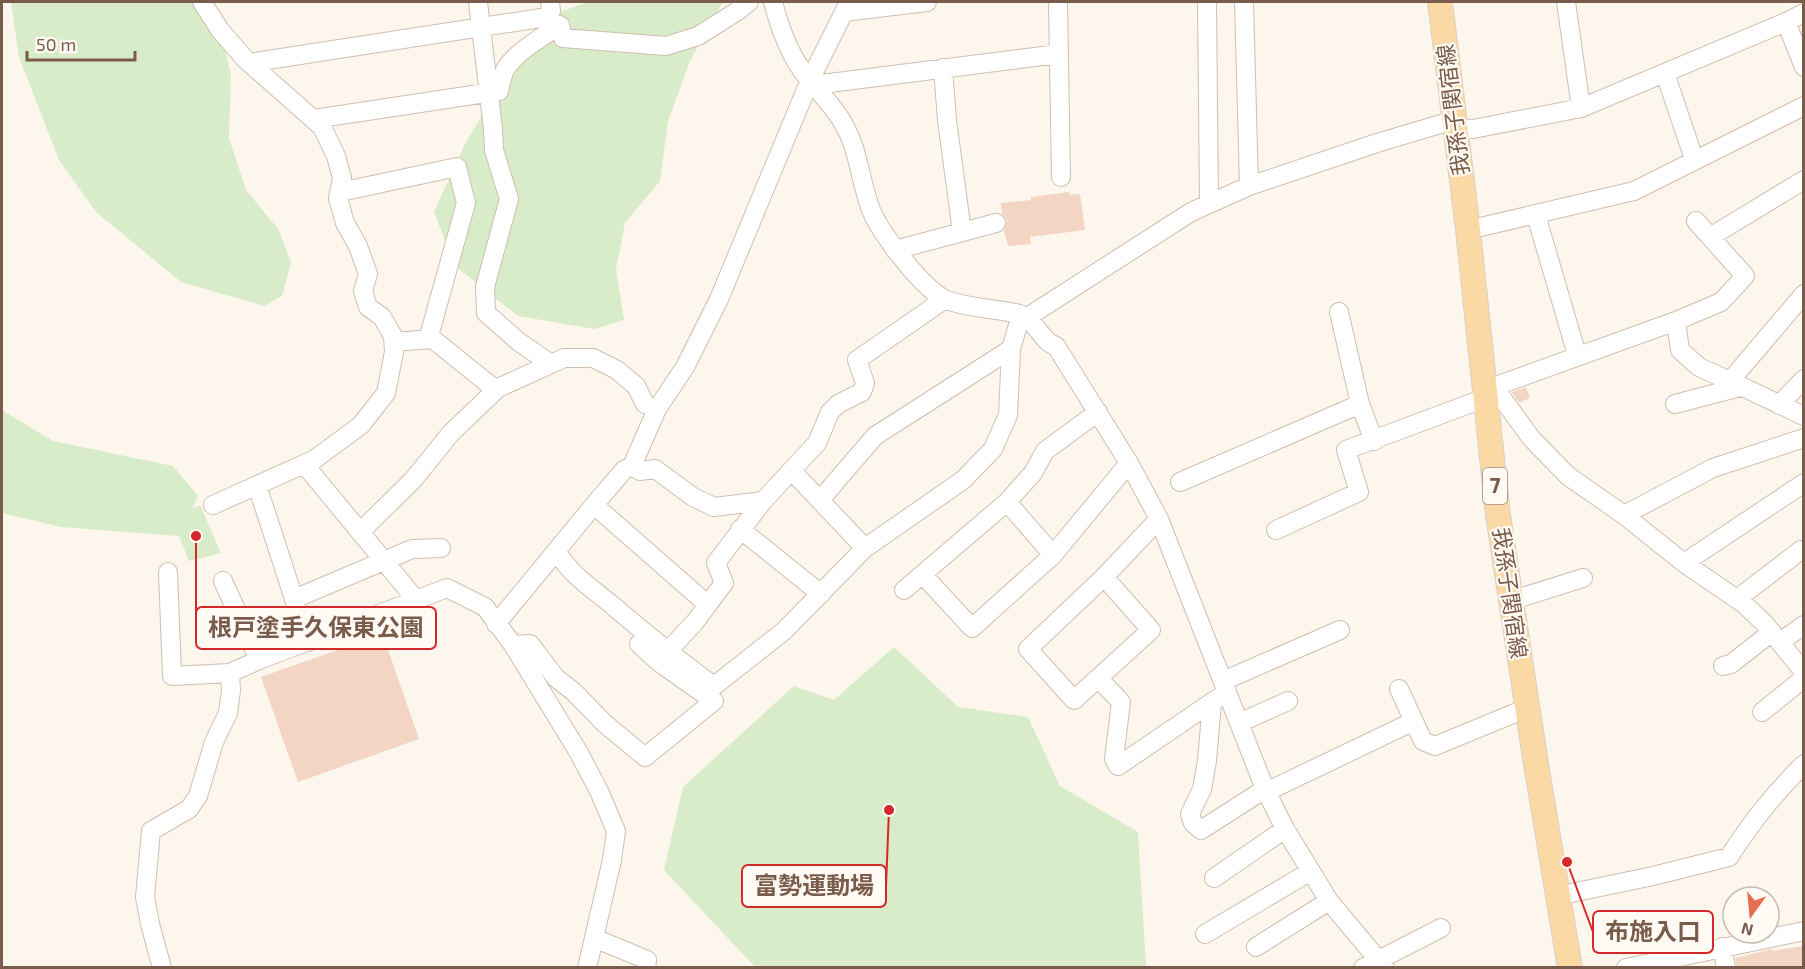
<svg xmlns="http://www.w3.org/2000/svg" width="1805" height="969" font-family="'Exo 2','Noto Sans JP',sans-serif">
<rect width="100%" height="100%" fill="#fdf6ec"/>
<path fill="#d8ecc9" d="M11,2H196L222,37L231,75L229,138L246,190L278,229L291,262L282,296L264,306L181,282L96,212L59,160L19,57Z
M587,2H723L690,61L668,121L660,181L625,223L616,269L624,320L594,329L518,316L455,266L434,212L465,144L502,82L558,13Z
M2,410L53,441L173,466L198,496L192,509L200,505L221,553L189,561L179,536L61,527L2,513Z
M894,647L958,707L1028,717L1060,786L1138,832L1146,967H755L664,870L683,787L794,686L834,700Z"/>
<path fill="#f3d5c3" d="M1069,192L1070,195L1080,194L1085,230L1030,237L1031,244L1008,246L1004,231L1007,221L1002,214L1001,203L1031,200V197Z
M1526,387L1530,398L1519,403L1512,392Z
M411,624L415,634L386,644L419,739L298,782L261,677Z
M1803,946V965L1793,968H1737L1735,958L1772,949V951Z"/>
<g fill="none" stroke-linecap="round" stroke-linejoin="round">
<defs>
<path id="minor" d="M202,2L220,30L246,60L322,127L336,156L342,178L338,198L345,223L358,246L368,274L363,291L368,307L382,317L393,336L394,352L386,393L361,425L315,459L304,464L417,601
M478,2L493,129L494,150L509,199L485,287L486,313L519,342L551,364
M773,2C779,25 787,49 801,69C814,88 832,103 843,123C859,150 860,181 871,210C881,234 924,291 947,300C971,309 995,308 1019,314C1036,319 1041,342 1056,346L1129,463L1159,519L1265,789L1285,829L1329,901L1385,968
M1058,2L1061,177
M1207,2L1209,204
M1244,2L1249,186
M1566,2L1581,108
M844,12L927,2
M1786,22L1804,67
M249,63L547,17L551,11L550,2
M943,68L947,120L962,232
M1665,73L1694,159
M814,85L1058,54
M314,119L499,91C501,83 502,75 506,68C518,50 543,37 560,25L563,38L666,46L698,36L736,12L749,2
M1454,128L1473,129L1581,108L1786,22L1804,13
M340,192L457,167L466,203L429,336L496,390
M1536,215L1577,355
M1468,230L1634,191L1804,106
M1710,237L1804,180
M895,250L996,223
M1339,312L1360,404
M1026,318L1191,212L1249,186L1377,143L1454,120
M1676,321L1680,350L1699,367L1730,381L1804,294
M394,342L432,339
M1730,381L1804,416
M1494,387L1531,438L1568,476L1624,515L1684,563L1744,604L1764,623L1804,672
M1485,390L1676,321L1721,302L1745,276L1696,221
M1675,404L1740,387
M1779,405L1804,379
M632,466L640,471L655,469L693,497L714,507L763,501
M792,471L865,548
M1180,482L1360,404L1374,441
M257,485L308,642
M820,500L875,436L1011,349
M1007,502L1053,555
M213,505L304,464
M594,505L707,604
M1624,515L1713,468L1804,438
M740,529L821,594
M1276,530L1359,492L1346,450L1485,398
M361,531L413,480L451,433L498,388L551,364L564,358H593L617,370L636,386L645,404L657,409
M556,551C573,577 589,586 612,605C646,634 678,660 714,686L784,631L865,548L963,480L993,449L1008,415L1011,349L1021,315
M1684,563L1804,483
M168,572L172,676L230,673L259,660L447,588L485,607L513,645L579,753L599,791L616,831L612,860L587,968
M923,575L972,628L1053,555L1129,463
M1104,577L1151,630L1074,700L1028,649L1104,577L1159,519
M223,581L259,660
M904,590L1007,502L1033,473L1045,451L1098,412
M294,599L412,549L441,548
M1737,599L1801,550
M1510,601L1583,578
M496,624L594,505L624,470L632,466L657,409L685,367L719,299L810,80L849,2
M1780,642L1804,625
M513,645L530,644L556,678L574,692L604,723L645,757L714,701L660,663L639,644
M667,652L695,622L724,583L716,563L763,501L817,443L830,412L838,404L862,392L865,383L857,360L945,299
M1723,666L1731,664L1772,632
M1098,678L1121,702L1114,759L1118,766L1227,692
M1223,681L1340,630
M1399,689L1423,741L1435,746L1527,708
M1212,702L1207,761L1202,789L1190,814L1193,823L1201,830L1265,789
M1762,712L1804,678
M1239,723L1288,701
M1266,792L1414,721
M1214,878L1285,829
M1557,896L1653,876L1729,857C1753,820 1773,795 1804,764
M1205,934L1311,871
M594,938L647,960L646,968
M1256,947L1329,901
M1722,947L1726,968
M162,968L150,924L145,897L151,831L189,809L198,796L214,742L228,713L231,691L230,673
M1363,968L1441,928
M1626,968L1804,931"/>
<path id="major" d="M1440,2L1468,230L1498,515L1536,764L1570,968"/>
</defs>
<use href="#minor" stroke="#d1beb0" stroke-width="20"/>
<use href="#major" stroke="#dad1cd" stroke-width="26"/>
<use href="#minor" stroke="#fff" stroke-width="18"/>
<use href="#major" stroke="#fbd9a5" stroke-width="24"/>
</g>
<g text-anchor="middle" stroke-width="4.5" stroke-linejoin="round" paint-order="stroke">
<rect fill="#fffaf3" stroke="#a28b7f" stroke-width="1.5" x="1483" y="468" width="24" height="36" rx="4.5"/>
<g font-size="21" font-weight="bold" fill="#7a5c4d">
<text x="1495" y="493">7</text>
</g>
<g font-size="22" fill="#7a5c4d" stroke="#fffaf3">
<text transform="translate(1453 110) rotate(-97)" y="8">我孫子関宿線</text>
<text transform="translate(1510 593) rotate(82)" y="8">我孫子関宿線</text>
</g>
</g>
<path fill="none" stroke="#d62828" stroke-width="2" d="M196 536L196 628M889 810L886 886M1567 862L1593 932"/>
<g fill="#d62828" stroke="#fffaf3" stroke-width="2">
<circle cx="196" cy="536" r="6"/>
<circle cx="889" cy="810" r="6"/>
<circle cx="1567" cy="862" r="6"/>
</g>
<g fill="#fffaf3" stroke="#d62828" stroke-width="2">
<rect x="196" y="607" width="240" height="42" rx="6"/>
<rect x="742" y="865" width="144" height="42" rx="6"/>
<rect x="1593" y="911" width="120" height="42" rx="6"/>
</g>
<g font-size="24" text-anchor="middle" font-weight="bold" fill="#7a5c4d">
<text x="316" y="636">根戸塗手久保東公園</text>
<text x="814" y="894">富勢運動場</text>
<text x="1653" y="940">布施入口</text>
</g>
<rect width="1805" height="969" fill="none" stroke="#7a5c4d" stroke-width="6"/>
<g transform="translate(1751 915) rotate(195)"><circle r="28" fill="#fffaf3" stroke="#cabbb1" stroke-width="1.5"/>
<path d="M0-4.5L10 22L0 15L-10 22Z" fill="#e76f51"/>
<text y="-9" font-size="16" font-weight="bold" text-anchor="middle" fill="#7a5c4d">N</text>
</g>
<path d="M27 51v9h108v-9" fill="none" stroke="#7a5c4d" stroke-width="3"/>
<text x="36" y="51" font-size="18" fill="#7a5c4d" stroke="#fffaf3" stroke-width="4.5" paint-order="stroke">50 m</text>
</svg>
